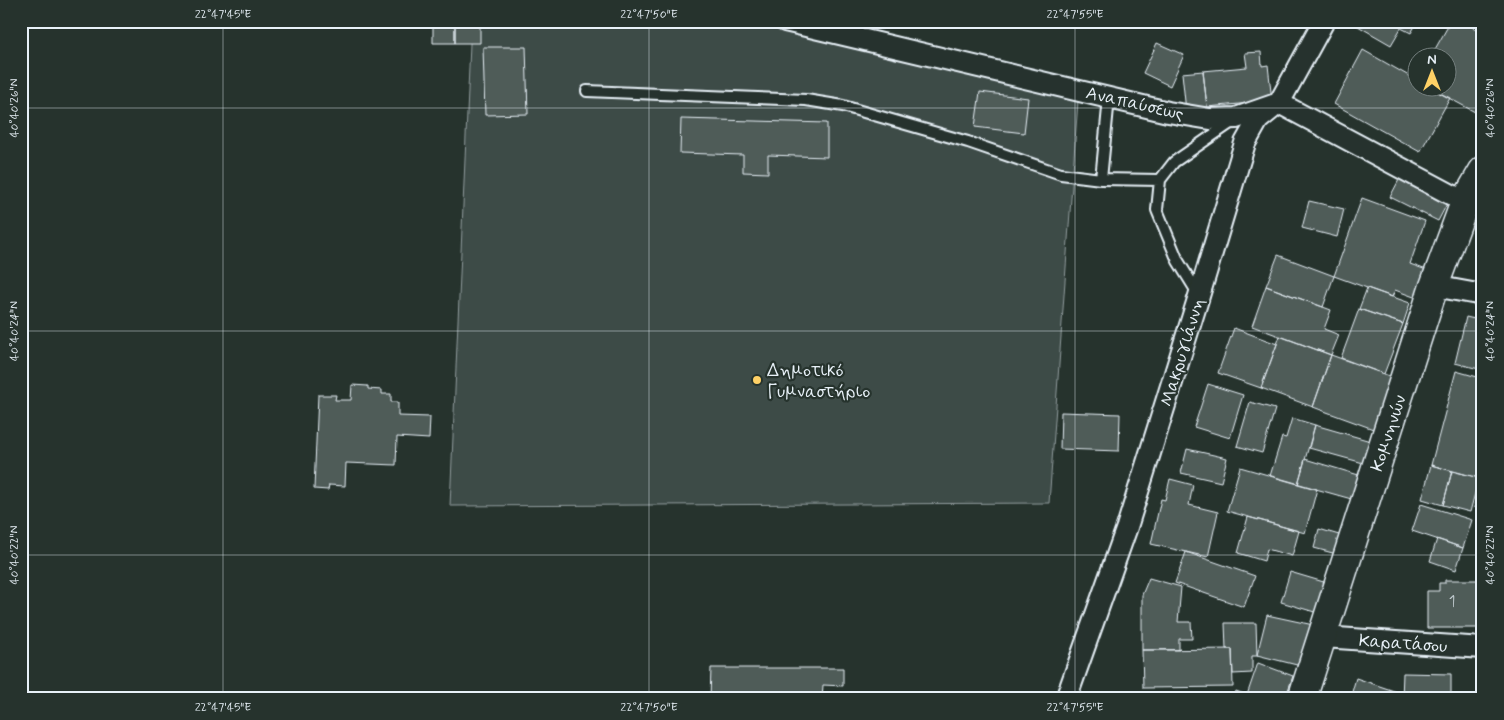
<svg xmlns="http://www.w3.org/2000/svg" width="1504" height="720" font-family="Mynerve,sans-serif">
<rect width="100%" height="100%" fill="#26332d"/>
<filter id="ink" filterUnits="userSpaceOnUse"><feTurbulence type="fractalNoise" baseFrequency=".02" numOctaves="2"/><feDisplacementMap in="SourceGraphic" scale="10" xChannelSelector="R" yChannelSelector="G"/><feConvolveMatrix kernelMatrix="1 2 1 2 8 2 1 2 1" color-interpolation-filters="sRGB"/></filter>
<g filter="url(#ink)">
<path fill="#3e4b47" stroke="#939ea0" d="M471,21H750L1078,101L1049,503L450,506Z"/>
<path fill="#505c59" stroke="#e8f1f8" d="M433,21H455V43H433Z
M455,21H480V43H455Z
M1352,21H1418L1411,33L1401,28L1391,45L1351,22Z
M1451,21H1462L1483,33V99L1475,112L1430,88H1446V58H1430Z
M1462,21H1483V33Z
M1157,43L1184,55L1170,86L1143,73Z
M483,47H526L528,114L485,115Z
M1363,50L1416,80V88H1430L1450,98L1420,152L1334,104Z
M1261,52L1262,66L1268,65L1272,101L1207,107L1203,71L1247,67L1245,53Z
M1203,71L1207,107L1186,111L1182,73Z
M980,92L1028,98L1024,133L975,127Z
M681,119L827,123V157L768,155V173L743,172V155L680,153Z
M1400,178L1448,202L1438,221L1390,197Z
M1362,198L1425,221L1410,264L1432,272L1422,300L1395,290L1392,297L1334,276Z
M1309,201L1344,209L1337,237L1302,228Z
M1278,255L1334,276L1323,307L1266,286Z
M1266,286L1331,310L1324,329L1339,335L1331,355L1252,326Z
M1367,288L1410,303L1403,324L1359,309Z
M1359,309L1403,324L1384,374L1341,358Z
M1466,317L1483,321V370L1455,363Z
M1234,328L1277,344L1261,388L1218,373Z
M1280,336L1331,355L1313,407L1261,388Z
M1331,355L1395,378L1376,430L1313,407Z
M1456,371L1481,378L1483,375V479L1431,465Z
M1208,384L1243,395L1230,438L1194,427Z
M352,385L368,386V389L382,390V394H391V402H398V416L430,417L429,439L397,437L396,465L346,463L345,486L329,485L328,490L314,489L318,395H336L335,400H351Z
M1250,402L1275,409L1262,453L1237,446Z
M1061,412L1120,414L1119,451L1060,449Z
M1292,418L1315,425L1298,484L1270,476L1282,437L1286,438Z
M1315,425L1374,442L1367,464L1309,448Z
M1187,449L1227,458L1221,482L1181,473Z
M1305,459L1362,476L1355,500L1298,484Z
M1431,465L1452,471L1443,505L1422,499Z
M1240,467L1317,489L1305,533L1227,511Z
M1452,471L1479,478L1470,512L1443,505Z
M1170,479L1193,485L1189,505L1218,512L1208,557L1151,544L1161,499L1165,500Z
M1480,485H1483V509L1474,507Z
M1421,504L1472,520L1463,548L1412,531Z
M1248,517L1299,531L1292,556L1267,549L1264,561L1238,553Z
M1319,529L1349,538L1344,556L1314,548Z
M1437,539L1463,548L1456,570L1430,561Z
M1186,552L1255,576L1244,607L1175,583Z
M1290,572L1327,583L1318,613L1281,602Z
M1149,578L1181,587L1178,622H1191L1192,639H1179V650H1142V595Z
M1445,580H1482V628H1427V591H1439V583H1445Z
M1267,615L1318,626L1309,668L1257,655Z
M1225,623H1256L1257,656H1252V673L1233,674L1232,649H1226Z
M1232,649L1233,687L1143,688L1142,650Z
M1258,663L1293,676L1285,699H1258L1247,695Z
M711,668H843V686L823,685L822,699H710Z
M1403,673L1451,674V699H1402Z
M1356,678L1400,693L1398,699H1350Z
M1236,691L1258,699H1233Z"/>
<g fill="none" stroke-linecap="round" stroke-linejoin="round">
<defs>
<path id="lane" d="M587,91L806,100L843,106L968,142L1061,174L1101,179L1109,98
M1101,179L1160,180
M1199,295L1178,261L1157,210L1160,180L1174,162L1232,122"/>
<path id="street" d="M785,21L1168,112L1210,119L1236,118L1279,103L1465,202
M1434,286L1483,295
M1323,637L1483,648
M1066,699L1127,527L1199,296L1245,143L1258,120L1279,103L1324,21"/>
<path id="secondary" d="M1302,699L1434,286L1465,202L1483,171"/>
</defs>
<use href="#lane" stroke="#e8f1f8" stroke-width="14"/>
<use href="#street" stroke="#e8f1f8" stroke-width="24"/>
<use href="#secondary" stroke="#e8f1f8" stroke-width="31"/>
<use href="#lane" stroke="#26332d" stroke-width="10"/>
<use href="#street" stroke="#26332d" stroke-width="20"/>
<use href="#secondary" stroke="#26332d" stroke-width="28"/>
</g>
</g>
<path fill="none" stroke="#e8f1f8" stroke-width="1" stroke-opacity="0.45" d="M223,21V699M649,21V699M1075,21V699M21,108H1483M21,331H1483M21,555H1483"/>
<circle fill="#ffd166" stroke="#26332d" stroke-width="2" cx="757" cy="380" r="5"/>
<g text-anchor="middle" stroke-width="4.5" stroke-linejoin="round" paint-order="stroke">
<g font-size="15" fill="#c2ccd0">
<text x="1452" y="606">1</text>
</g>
<g font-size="18" fill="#e8f1f8" stroke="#26332d">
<text transform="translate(1135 103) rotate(13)" y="6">Αναπαύσεως</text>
<text transform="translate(1182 352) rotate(-73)" y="6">Μακρυγιάννη</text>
<text transform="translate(1388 433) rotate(-72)" y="6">Κομνηνών</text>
<text transform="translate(1403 643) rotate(4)" y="6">Καρατάσου</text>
</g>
<g font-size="18" fill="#e8f1f8" stroke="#26332d" text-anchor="start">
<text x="767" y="376">Δημοτικό<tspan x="767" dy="21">Γυμναστήριο</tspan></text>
</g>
</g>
<rect width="1504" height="720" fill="none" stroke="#26332d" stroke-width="55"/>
<g transform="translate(1432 72)"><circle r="24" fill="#26332d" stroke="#747f7e"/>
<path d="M0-4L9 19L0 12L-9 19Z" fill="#ffd166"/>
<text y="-8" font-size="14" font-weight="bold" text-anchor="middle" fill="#e8f1f8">N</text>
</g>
<rect x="28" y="28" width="1448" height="664" fill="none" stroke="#e8f1f8" stroke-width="2"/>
<g font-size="12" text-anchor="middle" fill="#e8f1f8">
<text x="223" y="18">22°47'45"E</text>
<text x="649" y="18">22°47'50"E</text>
<text x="1075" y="18">22°47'55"E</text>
<text transform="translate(14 108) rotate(-90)" y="4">40°40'26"N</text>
<text transform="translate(1490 108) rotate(-90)" y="4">40°40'26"N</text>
<text transform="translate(14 331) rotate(-90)" y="4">40°40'24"N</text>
<text transform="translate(1490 331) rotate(-90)" y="4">40°40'24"N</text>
<text transform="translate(14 555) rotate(-90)" y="4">40°40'22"N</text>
<text transform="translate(1490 555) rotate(-90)" y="4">40°40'22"N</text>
<text x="223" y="711">22°47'45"E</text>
<text x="649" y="711">22°47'50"E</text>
<text x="1075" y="711">22°47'55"E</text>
</g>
</svg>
